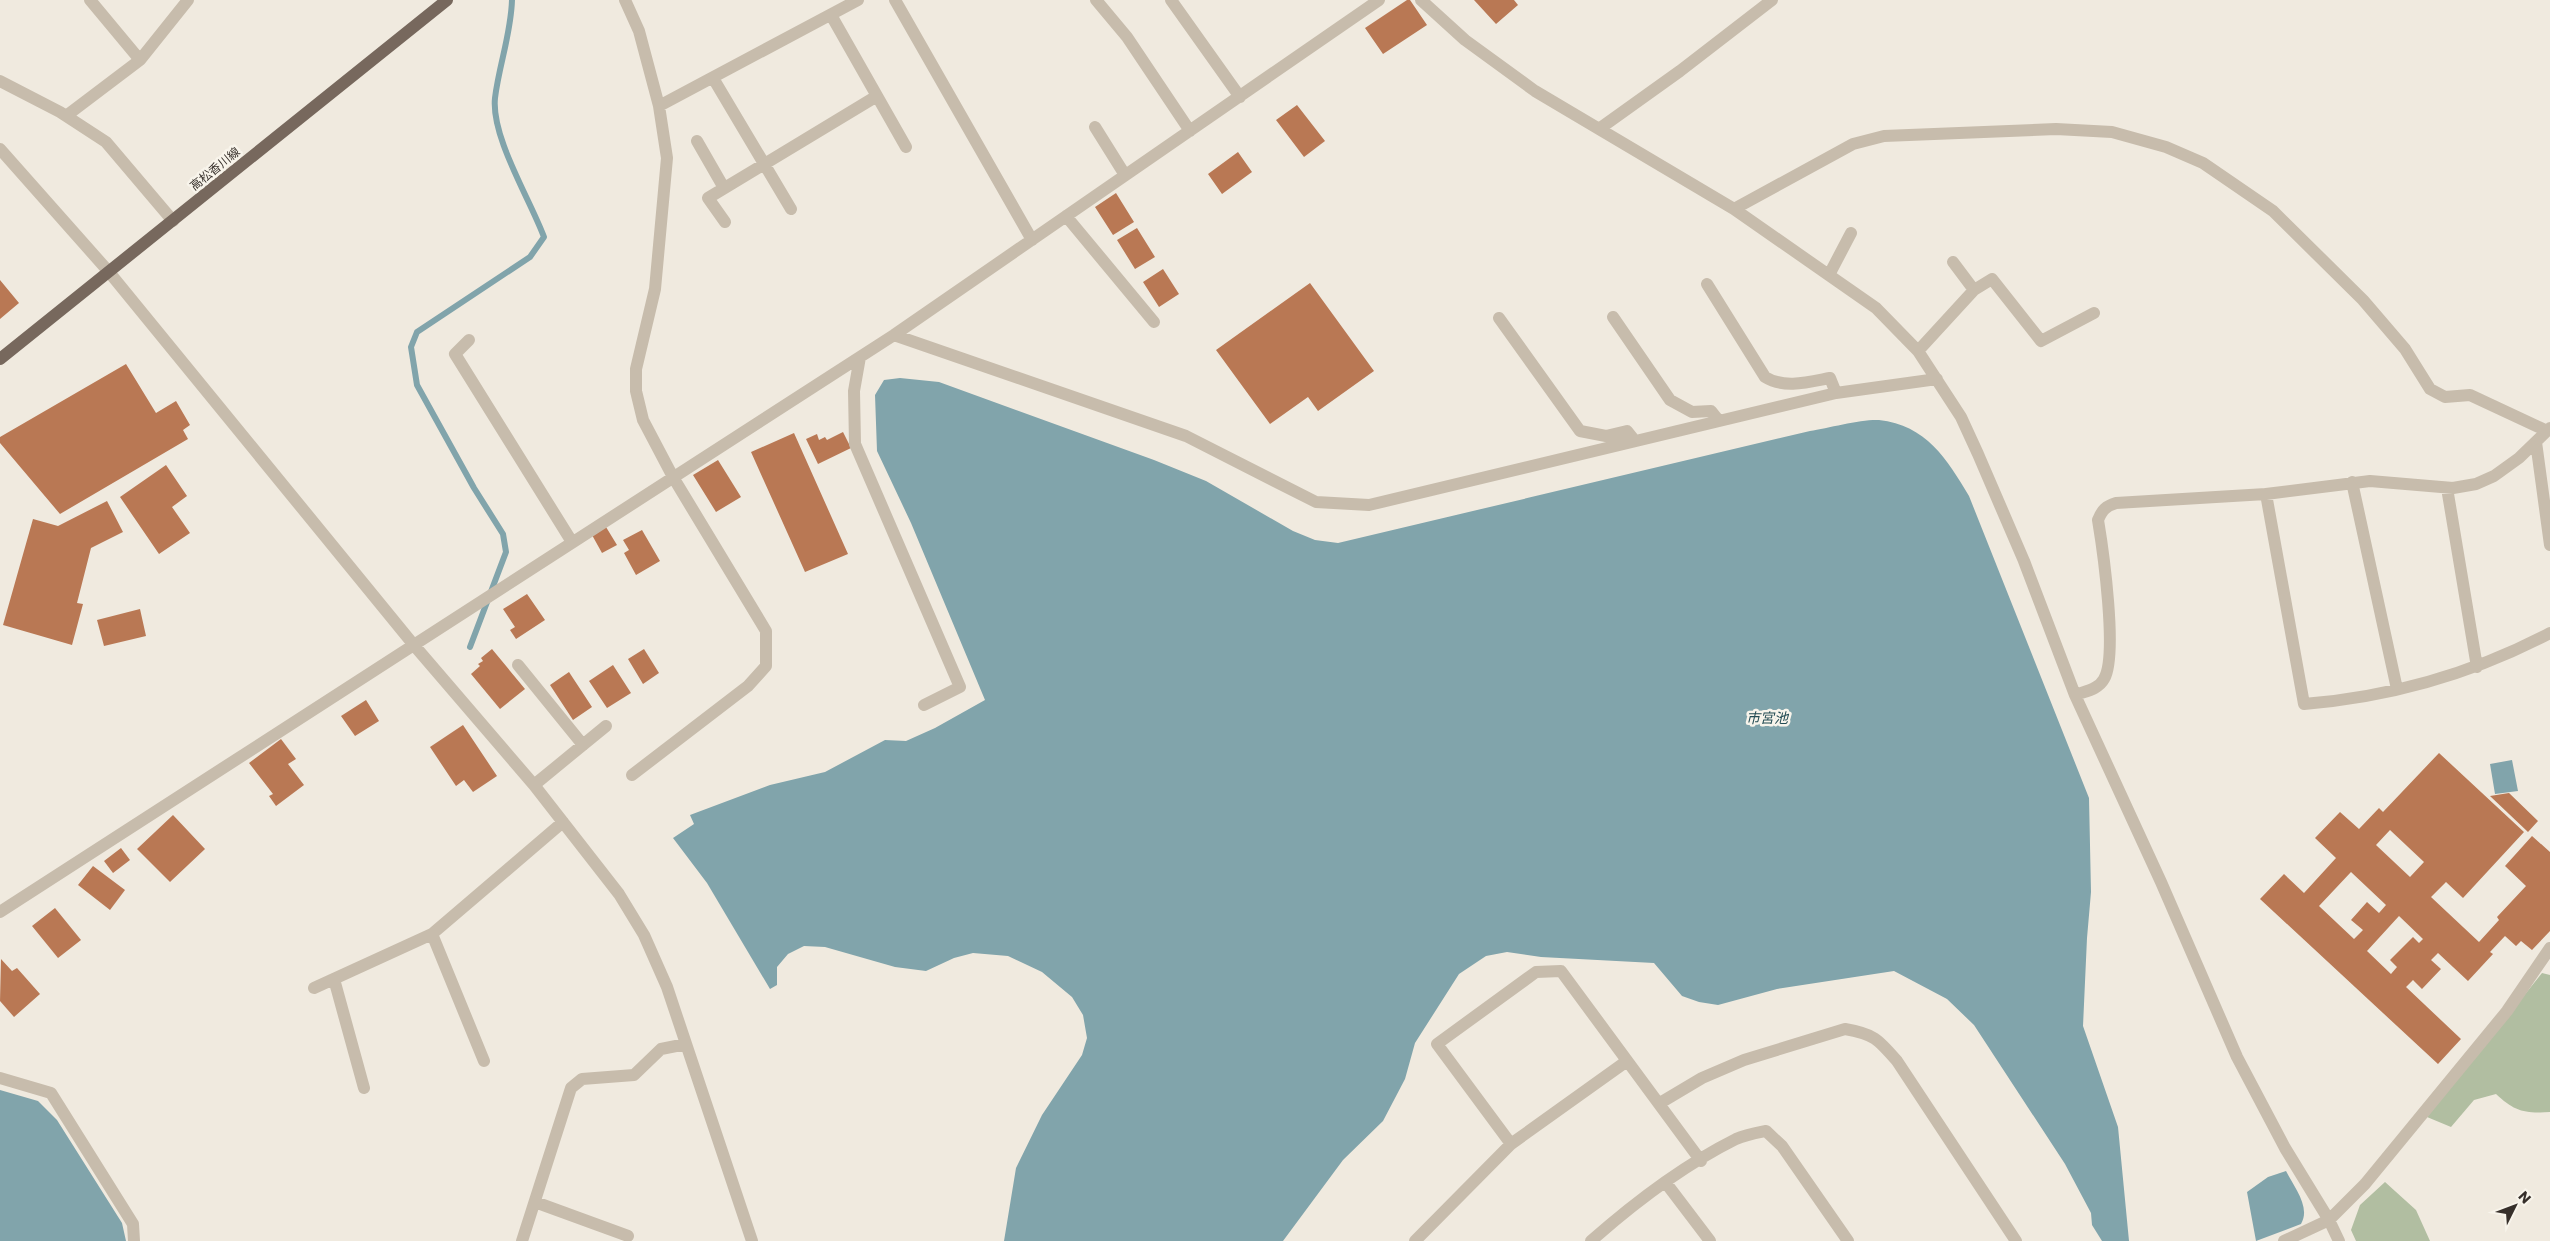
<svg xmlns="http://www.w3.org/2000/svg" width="2550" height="1241" font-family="Poppins,'Noto Sans JP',sans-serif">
<rect width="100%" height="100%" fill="#f0eadf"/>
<path fill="#b1bea1" d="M2542,973L2550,975V1112C2525,1114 2514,1111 2496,1094L2474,1100L2451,1127L2427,1117Z
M2385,1182L2416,1210L2430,1241H2356L2351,1230L2360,1205Z"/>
<path fill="#81a4ab" d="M900,378L939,382L1154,460L1206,481L1293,531L1315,540L1338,543L1810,431C1828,428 1862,419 1879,420C1926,425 1947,459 1969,496L2089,798L2091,892L2087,938L2083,1026L2118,1127L2129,1241H2102L2092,1225L2091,1213L2065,1164L1974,1025L1947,999L1894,971L1777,989L1718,1005L1699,1002L1682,996L1654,963L1541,957L1507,952L1486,956L1459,974L1415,1043L1405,1079L1383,1121L1343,1160L1283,1241H1004L1016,1168L1042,1115L1082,1055L1087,1038L1083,1015L1072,997L1042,972L1008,956L973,953L954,958L926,971L895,967L825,947L804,946L788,954L777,967V985L770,989L707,883L673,838L694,824L690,815L770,785L825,772L885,740L906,741L935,728L985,700L911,523L877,451L875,395L884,380Z
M2512,760L2518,791L2495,794L2490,764Z
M0,1090L38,1101L57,1120L122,1223L126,1241H0Z
M2286,1171C2294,1187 2311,1207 2301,1224L2256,1241L2247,1192L2268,1177Z"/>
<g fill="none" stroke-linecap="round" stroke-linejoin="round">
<path stroke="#81a4ab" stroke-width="6" d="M470,647L506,552L503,534L474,488L417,385L411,347L417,332L530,257L544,237C530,199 491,137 495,98C499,65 511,34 512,0"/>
</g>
<path fill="#b97854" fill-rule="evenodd" d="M1407,0H1410L1427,25L1383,54L1365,28Z
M1474,0H1514L1518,5L1496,24Z
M1297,105L1325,141L1304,157L1276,120Z
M1238,152L1252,172L1222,194L1208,174Z
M1116,193L1134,222L1113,235L1095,207Z
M1137,228L1155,257L1135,269L1117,240Z
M1163,269L1179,294L1159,307L1143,282Z
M0,280L19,303L0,319Z
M1310,283L1374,371L1318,411L1308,397L1270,424L1216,350Z
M126,364L156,413L176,401L190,425L183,430L188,439L60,514L0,443V437Z
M843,432L851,448L818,464L806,439L817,434L819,440L825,437L827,440Z
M794,433L848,554L805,572L751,452Z
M718,460L741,497L716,512L693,475Z
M166,465L187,496L172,507L190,533L159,554L120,497Z
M107,501L123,532L91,548L77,603L83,604L72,645L3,625L33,519L58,526Z
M606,527L617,545L602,553L592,535Z
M642,530L660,561L636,575L624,553L629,550L623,540Z
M527,594L545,620L516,639L510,630L515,627L503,609Z
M140,609L146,636L104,646L97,620Z
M492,649L525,689L500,709L471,674L480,666L478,664L483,661L481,658Z
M644,649L659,673L643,684L628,659Z
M613,665L631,693L607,708L589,681Z
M569,672L592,707L573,720L550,685Z
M366,700L379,721L355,736L341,716Z
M463,725L497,776L473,792L464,780L456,786L430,747Z
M281,739L296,759L288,764L304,785L276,806L269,796L273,794L249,763Z
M2439,753L2524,832L2463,898L2446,882L2431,897L2479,942L2499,920L2497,917L2526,886L2505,866L2532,836L2550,852V931L2532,950L2521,941L2516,946L2505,936L2490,952L2493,954L2468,981L2438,953L2431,960L2441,969L2422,989L2413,980L2406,987L2461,1039L2438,1064L2260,899L2284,874L2304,893L2336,858L2315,838L2340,812L2359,829L2379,808L2383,812ZM2390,830L2424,862L2410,877L2376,845ZM2351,872L2386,905L2379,913L2367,902L2351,920L2363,930L2354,939L2319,906ZM2399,916L2423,939L2419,943L2413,937L2390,960L2397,967L2391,974L2367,951Z
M2509,793L2538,821L2528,832L2490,796Z
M173,815L205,849L170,882L137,849Z
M121,848L130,860L113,873L104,861Z
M93,866L125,890L110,910L78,885Z
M55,908L81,940L58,958L32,926Z
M1,959L12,971L17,968L40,994L14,1017L0,1001Z"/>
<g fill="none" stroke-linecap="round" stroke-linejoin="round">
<path stroke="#c7bcac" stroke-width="12" d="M90,0L140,60
M625,0L639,31L659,106L667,158L655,289L636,369V391L643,420L673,477L766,631V666L748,686L632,775
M895,0L1032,240
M1096,0L1127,37L1190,131
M1171,0L1240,97
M1421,0L1465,40L1535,91L1734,209L1876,308L1918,351L1961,417L1978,454L2024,561L2075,695L2161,882L2237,1057L2285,1148L2329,1220L2339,1241
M831,15L906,147
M713,78L791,209
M0,81L60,112L106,142L173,221
M659,106L858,0
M66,116L140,60L188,0
M1095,127L1125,175
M1599,129L1680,71L1772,0
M697,141L724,188
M0,149L109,272L413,644L534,785L619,894L644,935L667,987L752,1241
M1734,209L1853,144L1884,136L2056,129L2112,132L2166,147L2203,163L2273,211L2363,300L2405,349L2430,389L2445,397L2470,395L2547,431
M1066,216L1154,322
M725,222L708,198L877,96
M1953,262L1974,290
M1829,275L1851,233
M1707,284L1765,377C1784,389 1809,382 1830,378L1836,393
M1613,317L1670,400L1692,412L1711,411L1719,421
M1499,318L1580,431L1606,436L1627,431L1635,441
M894,335L1186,436L1316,502L1369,505L1836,393L1937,379
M469,340L455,354L572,542
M1918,351L1974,290L1992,279L2041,341L2094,313
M860,357L854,391L855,444L960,687L924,705
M2536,442L2550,545
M2352,482L2397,689
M2447,488L2477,667
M2266,494L2304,704C2390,697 2474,673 2550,633
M518,665L583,745
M2075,695C2085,691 2098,690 2104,679C2118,656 2103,550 2098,520C2102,510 2106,506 2116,503L2266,494L2370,481L2453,488L2476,484L2494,476L2519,458L2550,428
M534,785L606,726
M0,912L894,335L1379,0
M432,934L484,1061
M334,979L364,1088
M314,988L432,934L563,822
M0,1078L51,1093L133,1224L134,1241
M1660,1103L1702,1078L1744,1060L1845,1029C1874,1034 1878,1039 1897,1061L2016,1241
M1511,1144L1437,1044L1536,972L1561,971L1701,1161
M1666,1183L1710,1241
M535,1202L628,1236
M522,1241L571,1088L582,1079L634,1075L661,1049L686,1044
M1415,1241L1511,1144L1627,1061
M1591,1241C1634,1203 1684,1165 1736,1139C1745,1135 1756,1133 1766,1131L1782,1146L1848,1241
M2284,1241L2329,1220L2365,1184L2507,1011L2550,948"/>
<path stroke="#77685d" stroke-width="12" d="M0,359L447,0"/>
</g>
<g text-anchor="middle" stroke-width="5" stroke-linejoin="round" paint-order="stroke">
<g font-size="12" fill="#362f2a" stroke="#f8f4eb">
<text transform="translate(215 169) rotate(-39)" y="4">高松香川線</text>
</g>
<g font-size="14" font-style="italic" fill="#244c54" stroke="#f8f4eb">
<text x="1767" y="723">市宮池</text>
</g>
</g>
<g transform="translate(2515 1206) rotate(48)" stroke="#f8f4eb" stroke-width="4" paint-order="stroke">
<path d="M0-4L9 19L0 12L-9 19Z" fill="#362f2a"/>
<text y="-8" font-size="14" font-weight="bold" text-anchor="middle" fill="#362f2a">N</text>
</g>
</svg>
